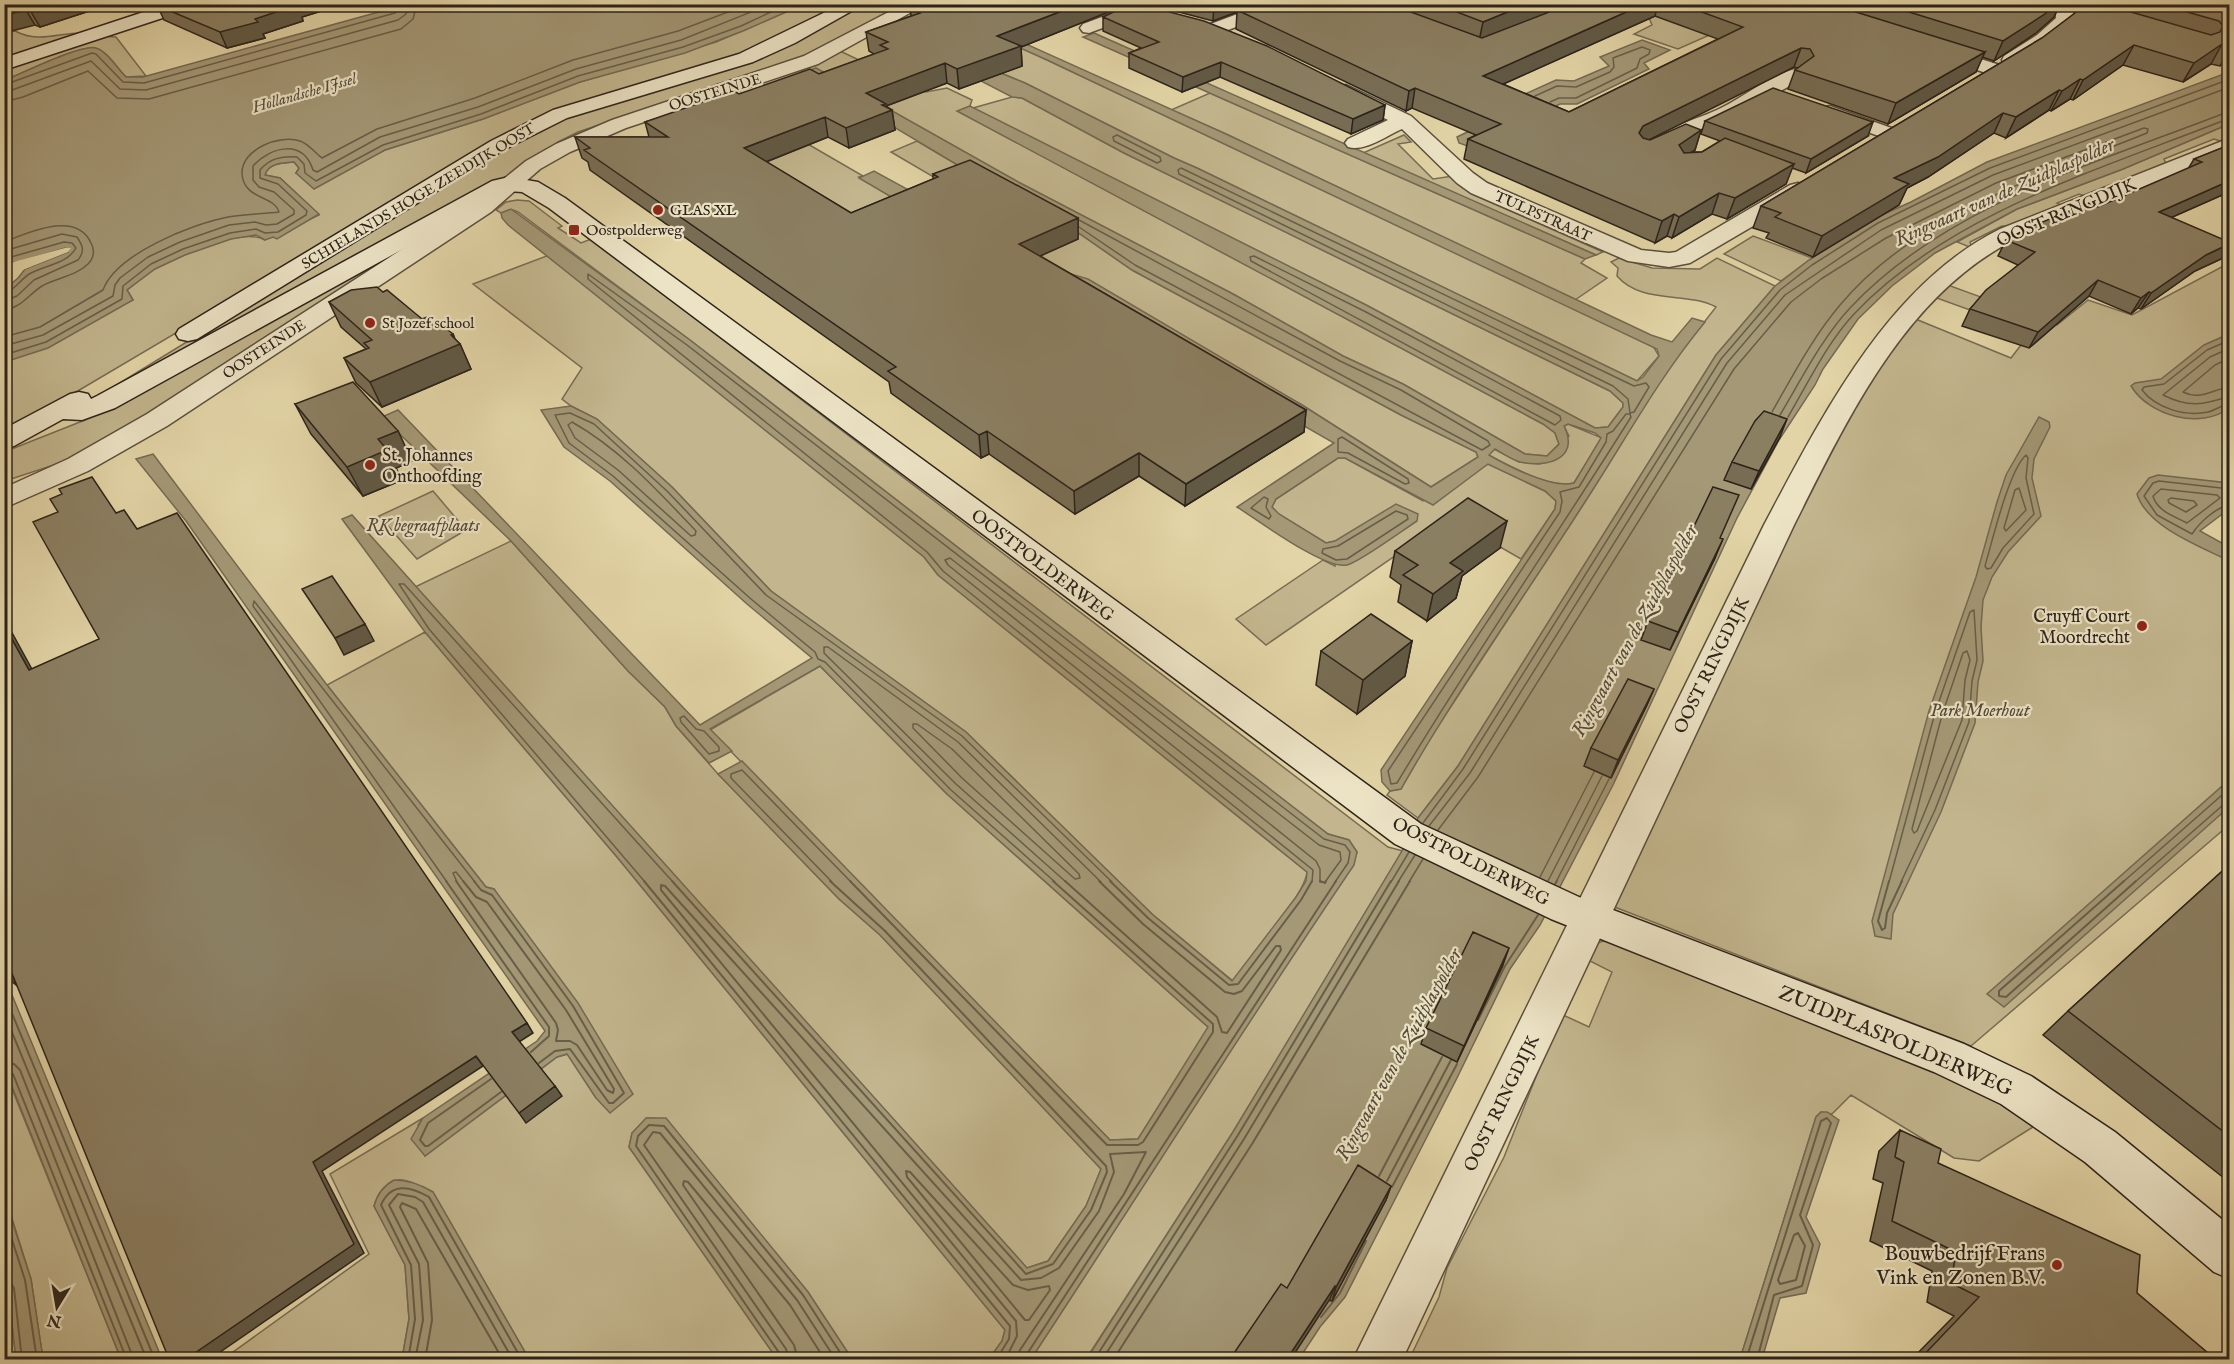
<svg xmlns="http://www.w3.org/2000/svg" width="2234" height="1364" font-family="'IM FELL English',serif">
<rect width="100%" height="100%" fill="#e2d4a6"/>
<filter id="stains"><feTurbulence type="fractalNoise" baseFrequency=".00333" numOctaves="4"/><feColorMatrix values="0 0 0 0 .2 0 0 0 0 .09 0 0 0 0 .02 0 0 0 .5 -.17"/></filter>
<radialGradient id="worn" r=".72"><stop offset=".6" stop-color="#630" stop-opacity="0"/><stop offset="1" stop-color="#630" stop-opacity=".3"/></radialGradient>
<path fill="#c3b68e" stroke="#786c54" stroke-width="1.5" d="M802,5H845L759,47L720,61L575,104L257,285L49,408L5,430V362L133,300L127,290C136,283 146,274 156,268C180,255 241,227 265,240L319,215L280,178L265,175C268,163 283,163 294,162L299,168L296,173L350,167L385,150L483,119L580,82L716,42Z
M861,5H911L822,50L578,132L558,142V146L503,180L115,386L499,150L558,119L713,71Z
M1678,5L1737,23L1678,49L1634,34L1652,25L1649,18Z
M992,29L1049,55L1043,58L1653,346L1659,356L1637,381L1197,168L1174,158L1025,83L991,69Z
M15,31C40,44 59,32 84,33L5,58V33Z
M99,36L116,37L146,76L126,77C118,69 110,57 100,50C86,40 23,74 5,80L4,67Z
M840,51L926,92L947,88L972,100L970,106L958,111L1543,424L1555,433L1559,444L1547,456L1525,454L1403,384L1343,356L1233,294L1020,183L816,68L803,73L800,69Z
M1210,93L1585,259L1581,263L1607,278L1575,300L1226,134L1171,110Z
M1012,97L1022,98L1124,153L1610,391L1623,403V407L1608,427L1595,428L1368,306L973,108Z
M2229,124V137L2220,141L2214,139L2164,159L2166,164L2087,197L2079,194L2057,203L2064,207L2014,227L2002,226L1970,242L1972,248L1957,242L2017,209L2123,169Z
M1404,135L1411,142L1398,144L1433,179L1453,176L1475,190V195L1603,252L1596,255L1363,153Z
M794,136L863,176L859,177L895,199L882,235L744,150Z
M917,141L1030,208L1080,234L1132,270L1401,415L1476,452L1478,457L1431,487L1302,405L1053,269L939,180L891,152Z
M517,200L529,201L562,226L558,228L581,243L591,239L1388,847L1403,851L1233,1132L1086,1359H1031C1139,1195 1243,1028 1353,865L1357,852L1349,840L1328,834L690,340L518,212L513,210L501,213L496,210L506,202Z
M432,230L152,417L69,460L5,481L4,452L85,420Z
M1753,236L1812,258L1781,281L1724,254Z
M549,255L924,557L938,575L1307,872C1305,895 1250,959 1233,981L1152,914L966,732L771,591L672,487L597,419L571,406L562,399L582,368L473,284Z
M1619,258L1652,268L1700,269L1717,258L1775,286L1716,355L1458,766L1418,818L1387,795L1390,791L1401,789L1429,740L1581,508L1664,374L1716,307C1686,291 1642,305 1617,276L1618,268L1611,262Z
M2229,263V490L2178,526L2229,554V825L1971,1046L1607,904L1831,437L1913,318L2011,358L2031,332L1934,297L1948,285L2057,325L2088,300L2132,315Z
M1568,424L1602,438L1574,483C1550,489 1510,466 1488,455L1494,449L1519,462L1540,464L1569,436L1564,426Z
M1338,458H1345L1423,501L1488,464L1545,491L1556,501L1555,509L1521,559L1450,518L1266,645L1236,619L1323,560L1335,566V541L1326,543L1278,514L1272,507L1276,499Z
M433,491L466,530L417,559L379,516Z
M511,541L628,671L665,707L676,726L718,774L839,899L880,935L1101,1169L1086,1206L1048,1261L1027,1268L415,587Z
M425,632L617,857L1005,1330L1002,1341L989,1359H852L808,1292L666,1119L647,1118L632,1133L629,1147L777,1359H529L433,1192C400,1177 393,1170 374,1206L405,1265L409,1319L402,1359L222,1360L369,1254L330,1174L423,1118L418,1125L425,1156L557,1057L568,1054L596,1098L494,889L486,887L327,685Z
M820,666L947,794L1209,1028L1138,1139L1110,1140L710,730Z
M1606,940L1964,1073L2033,1127L1979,1161L1954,1158L1851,1095L1832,1114L1821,1112L1816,1117L1740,1359L1409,1360L1439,1297L1447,1268L1504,1157L1561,1014L1589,1027L1612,972L1588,960L1598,943Z
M4,1069L121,1359H43L31,1279L5,1196Z
M8,1289L16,1359H5L4,1290Z"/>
<path fill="#a49876" stroke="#746951" stroke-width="1.5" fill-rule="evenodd" d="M404,5H802L743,31L685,53L580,82L483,119L385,150L314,189L296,173L299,168L294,162C283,163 268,163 265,175L280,178L319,214L277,239L273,237L265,240L256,235L231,239L185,255L155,269L127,290L133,300L48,348L5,362V289L18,278L25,269L68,252L65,248L5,266V80C21,74 83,43 96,48C107,51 118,69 126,77H143Z
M931,8L977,22L1226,134L1651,335L1672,342L1692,318L1705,322C1657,380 1622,446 1581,508C1521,602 1456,692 1401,789L1390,791L1382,782L1381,770L1555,509L1556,501L1545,491L1488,464L1433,505L1345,458H1338L1276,499L1272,507L1279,514L1326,543L1335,541L1396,504L1418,514L1417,521C1403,530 1360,562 1347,565C1325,570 1259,521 1237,507L1334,443L1028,268L883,242L882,235L895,199L859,178L874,171L1053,269L1088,279L1302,405L1431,487L1478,457L1476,452L1401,415L1132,270L1080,234L1030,208L803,73L816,68L1020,183L1233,294L1343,356L1403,384L1525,454L1547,456L1559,444L1555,433L1543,424L957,111L970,106L1368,306L1595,428L1608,427L1623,407V403L1610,391L1124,153L1022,98L1012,97L977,79L991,69L1025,83L1174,158L1197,168L1637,381L1643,377L1659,356L1657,349L1047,60ZM1568,424L1595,433L1601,438L1574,483C1552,489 1508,466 1489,455L1495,449C1502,453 1512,460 1520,462C1547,468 1580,459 1564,426Z
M1094,33L1596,255L1585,259L1083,37Z
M1642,40L1670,50L1644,63L1649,69L1577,104H1560L1470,147L1459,143L1457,137L1530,102L1525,94L1556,80L1574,81L1609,66L1600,57Z
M2229,72V124L2123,169L2017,209L1935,253L1892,286L1858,319L1823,369L1815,385L1779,440L1737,518L1613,785L1540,925L1510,969L1456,1080L1345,1297L1320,1327L1299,1359L1086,1360L1233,1132L1402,851L1418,818L1458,766L1716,355L1775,286L1809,260L1875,218L1911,202L1987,162Z
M511,209L690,340L1328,834L1349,840L1357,852L1354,865C1243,1028 1139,1195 1031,1359H989L1002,1341L1005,1330L617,857L425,632L342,519L352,515L1027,1268L1048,1261L1086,1206L1101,1169L880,935L839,899L718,774L742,761L1110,1140L1138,1139L1208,1027L947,794L820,666L710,729L732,751L709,763L676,726L665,707L628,671L511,541L382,417L398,410L700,725L812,658L747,604L610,481L564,447L541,410L571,406L597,419L672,487L771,591L966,732L1152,914L1232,981L1296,897L1306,881L1307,872L938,575L924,557L508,225L502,218L501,213Z
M2229,334V408C2201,430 2149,416 2131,386L2135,383L2161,379L2204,345Z
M2039,417L2049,422L2050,427L2034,459L2032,478L2041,516L2008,552L1992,577L1983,600L1981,627L1983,661L1978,682L1975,723L1941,812L1893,914L1891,939L1875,936L1872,921L1929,711L1976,577L1997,502L2006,475Z
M153,454L327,685L486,887L494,889L578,1003L633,1094L610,1113L596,1098L567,1054L557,1057L425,1156L411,1139L423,1118L537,1041L545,1031L186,521L136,459Z
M2158,475L2229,483V509L2200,531L2229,547V561C2200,546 2147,527 2137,494L2149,478Z
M2229,780V807L2004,1007L1987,994Z
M5,978L162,1359H121L5,1069Z
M1821,1112H1827L1839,1120L1806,1217L1820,1244L1806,1293L1780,1298L1762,1359H1740L1816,1117Z
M646,1118H666L808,1292L852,1359H777L629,1147L632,1133Z
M394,1180C409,1180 420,1184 433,1192L529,1359H402L409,1319L405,1265L374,1206C377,1194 383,1186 394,1180Z
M4,1196L31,1279L43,1359H16L8,1289L5,1279Z"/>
<path fill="#e2d4a6" d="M65,248H71L68,252L25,269L20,271L23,267L60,252L4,269L5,266L17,261Z"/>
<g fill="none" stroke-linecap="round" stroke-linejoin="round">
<path stroke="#685e48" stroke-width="1.5" d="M4,85L92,53L96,54L123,82L144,83L395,13L399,10L400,4
M4,93L91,61L120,89L146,90L398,20L406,14L408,4
M1535,96L1557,86L1576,87L1610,72L1614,67L1613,58L1642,47L1650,50L1649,54L1640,59L1637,68L1576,98H1559L1550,102
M4,102L23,97L88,71L117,98L149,99L401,29L413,19L417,4
M1117,135L1160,157L1161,161L1157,163L1114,141L1113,137Z
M1181,168L1634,386L1646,383L1649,387L1634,412L1630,413L1628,399L1613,386L1179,174L1178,170Z
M1079,220L1340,361L1401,390L1488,441L1490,445L1482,450L1135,265L1079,227
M4,242C28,233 76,210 91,243C95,250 94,258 88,264C76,276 56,278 42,286C28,295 21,308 4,310
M4,251L62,234L77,237C83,246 85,251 78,260L34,280L17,296L4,301
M1254,256L1366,312L1560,416L1561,420L1555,425L1251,261L1250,257Z
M4,259L64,242L72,243L76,248C67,264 46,265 31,273C20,279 16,290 4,293
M4,337L40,327L103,290C116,254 192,224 228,217C244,214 262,214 279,212C274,195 244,200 242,174C241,149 280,134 300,141C309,144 315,153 322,158L377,129L475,98L573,60L678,31L749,4
M2230,340L2207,350L2164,384L2144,387L2142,390C2156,408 2185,417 2208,412C2216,410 2222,405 2230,403
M4,346L43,335L113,296L115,285L120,278L148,257L180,242L229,225L255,222L266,225L277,224L294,214V210L274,192L259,187L253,180V166C271,146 303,139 313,170L317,172L380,137L478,107L576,69L681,40L771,4
M2230,348L2210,357L2163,395C2189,408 2203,405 2230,396
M4,355L46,342L122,299L123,286L151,264L183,249L230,233L256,229L265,233L278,232L306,215L307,211L278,184L260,178V170C270,158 282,156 297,157L304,164L305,173L316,181L383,145L481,114L578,76L683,47L741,26L788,4
M2230,358L2215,365L2183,392C2200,401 2213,389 2230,387
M1626,414H1630L1631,417C1554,540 1471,659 1397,783L1391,784L1388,771L1560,512L1562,501L1560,492L1579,487L1606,442L1607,434L1613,431Z
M1780,415C1801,380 1822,338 1850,308C1947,204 2100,162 2230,111
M1788,417C1808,383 1827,343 1854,314C1949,213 2104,168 2230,118
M572,422C620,449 658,491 696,531L695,535L691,536L618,470L575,438L568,425Z
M1342,437L1408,479L1409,483L1405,484L1348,453L1338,452V439Z
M2026,455L2028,458L2026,478L2034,514L2003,548L1991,568L1987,569L1985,566C1992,542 2009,470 2026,455Z
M2019,488L2026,510L2006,531L2004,528L2015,490Z
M2161,489L2217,495L2220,498L2187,523C2174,516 2157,511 2153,496Z
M2230,489L2159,481L2153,483L2144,496L2157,515L2192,534C2200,522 2216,507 2230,505
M1264,497L1268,499L1266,507L1271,516L1269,519L1251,508Z
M2171,498L2194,501L2197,505L2186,512L2169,503L2168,500Z
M1396,511L1407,515L1408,519L1347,559L1336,560L1322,553L1323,549L1338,546Z
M1967,651L1970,660L1965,680L1962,720L1917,831L1914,833L1912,829L1942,715L1963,653Z
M684,716L696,729L704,731L719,747V751L709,754L681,722L680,718Z
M913,724H917L952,749L1079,874L1080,878L1075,879L962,778L913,728Z
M1423,823L1463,769L1721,359L1780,290L1812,265L1878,223L1990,168L2230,79
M1429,826L1470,773L1727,363L1785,295L1881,230L1993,175L2230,87
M1438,830L1478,777L1734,369L1791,302L1821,279L1886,238L1996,183L2144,128L2148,129L2147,133C2043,175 1915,215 1840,305C1813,337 1793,375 1772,412
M1540,877L1594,772
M1548,881L1602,776
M447,882L253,606L254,601L475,882
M457,882L453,873L456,872L464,882
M645,882L429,629L399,584H404L673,882
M832,882L731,778V774L742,770L851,882
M1055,882L951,790L825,662L818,659L815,652L751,599L613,476L569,443L555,415L570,413L594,424L668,492L766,595L962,736L1112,882
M1066,882L956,784L824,653V647H828L958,742L1101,882
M1312,882L1313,870L943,571L927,552L588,279V274L687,345L1324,839L1345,845L1350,852L1348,863L1335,882
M1322,882H1320V869L1316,861L948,565L945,560L950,558L1319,845L1340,852L1341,860L1325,882
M1391,882L1409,852
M1398,882L1415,855
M1409,882L1423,859
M1556,882L1609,779
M1889,882L1935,713L1970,612L1974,610L1977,660L1972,681L1969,722L1935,810L1901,882
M2123,882L2230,788
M2135,882L2223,805L2230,803"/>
<path stroke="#685e48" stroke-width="2" d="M446,881L549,1027V1036L531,1052
M456,881L556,1023L558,1030L556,1041H570L577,1045L607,1090L613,1093L614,1089L566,1010L487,902L476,897L463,881
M474,881L481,890L492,895L573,1006L624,1093L613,1103H609L570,1049L555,1051L539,1063
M644,881L1010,1326L1009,1339L996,1360
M672,881L1026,1274L1053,1264L1091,1210L1107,1172L1106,1166L885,931L830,881
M850,881L1107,1145H1138L1143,1142L1213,1032V1024L1053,881
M1065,881L1217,1017L1222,1032L1227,1033L1281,950L1280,946H1276L1242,991L1234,994L1225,992L1143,924L1099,881
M1110,881L1148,918L1229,985L1238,984L1301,900L1312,881
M1320,881L1325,883L1326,881
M1889,881L1878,921L1882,930L1885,928L1887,913L1902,881
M2124,881L1999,991V996L2006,997L2136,881
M1555,884L1557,881
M4,994L155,1360
M4,1013L147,1360
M1478,1020L1505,966L1538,915
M4,1062L14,1064L20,1070L134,1360
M4,1069L13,1074L127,1360
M491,1079L428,1123L420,1140L425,1146H428L501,1092
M906,1171L910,1172L1013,1285L1028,1290L1049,1286L1050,1290L1029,1320H1025L907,1177Z
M1379,1176L1442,1057
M1387,1181L1451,1060
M1392,1187L1457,1064
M4,1215L25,1280L37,1360
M1798,1233L1805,1246L1796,1280L1780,1284L1778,1280L1794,1235Z
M4,1281L10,1282L14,1288L22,1360
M1321,1317L1340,1293L1366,1241
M408,1360L415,1319L411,1265L381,1205C391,1182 410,1186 429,1197L522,1360
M415,1360L423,1320L419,1264L389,1205L398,1194L415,1197L423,1202L513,1360
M425,1360L432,1320L428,1263L400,1207L402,1203L416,1209L503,1360
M781,1360L780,1354L636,1146L638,1136L649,1125L664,1126L803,1295L845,1360
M789,1360L786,1349L644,1145L653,1132L660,1133L797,1300L836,1360
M798,1360L794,1345L683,1185L684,1181L688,1182L790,1305L825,1360
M1005,1360L1017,1336L1016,1321L661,890V885L665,886L1021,1280L1041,1278L1059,1268L1099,1211L1114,1172L1110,1154L1146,1152L1124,1194L1020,1350L1018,1360
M1026,1360L1027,1354L1336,881
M1094,1360L1238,1135L1391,881
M1102,1360L1244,1139L1399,881
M1113,1360L1252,1144L1410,881
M1746,1360L1821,1121L1827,1118L1831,1123L1800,1215L1813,1245L1802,1286L1774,1295L1757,1360"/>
<defs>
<path id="street" d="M904,4H926L818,64L626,128L570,152L540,169L491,212L167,426L88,471L4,508V488L68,459L147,414L475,202L526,161L556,144L612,120L804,56Z
M1264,4H1289L1287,8L1220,33H1208L1205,29L1208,25Z
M2054,4H2072L2074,19L2071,23C2057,36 2024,69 2004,64L2002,60L2004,56L2037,35L2056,18Z
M1134,5L1140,6L1143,10L1140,14L1089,33L1083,32L1080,28L1083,24Z
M1936,45L2003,66L2005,70L2003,74L1996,76L1929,55L1927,51L1929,47Z
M1795,69L1802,71L1805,75L1802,79L1734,117L1684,138L1660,152L1653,154L1646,152L1643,148C1656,129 1700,119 1721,108C1745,96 1769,76 1795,69Z
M1346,85L1411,116L1473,173L1487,183L1641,250L1669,253L1676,252L1790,185L1798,183L1806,185L1809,190L1806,195L1690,263L1669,267L1628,261L1471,193L1457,183L1402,129C1386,136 1365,152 1348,147L1345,143L1348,139L1388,120L1339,95L1336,91L1339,87Z
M1830,106L1897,130L1900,134L1897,138L1890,140L1823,116L1820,112L1823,108Z
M2230,138V152L2016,239C1905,294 1847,420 1794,525L1402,1360H1353L1764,525C1821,418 1887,285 2000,229Z"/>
<path id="secondary" d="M168,4H195L193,8L4,70V58Z
M842,4H864L795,43L753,62L567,118L505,149L197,339L188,341L179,339L176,334L179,329L491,141L553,110L739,54Z
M509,177L538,182L565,198L1421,824L1579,897L1964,1044L2031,1076L2115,1132L2230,1226V1279L2214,1272L2085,1162L2001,1104L1934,1072L1551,919L1395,844L549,208L522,192L508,191L115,408L82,420L63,419L14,446L4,448V429L70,394L79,392L88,394L91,399L97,396L492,181Z"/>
</defs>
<use href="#street" stroke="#5a4f3c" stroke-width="3"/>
<use href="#secondary" stroke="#2c2319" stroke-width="3"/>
<use href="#street" fill="#ece3c5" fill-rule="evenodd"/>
<use href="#secondary" fill="#ece3c5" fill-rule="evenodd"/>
</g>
<path fill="#786d54" stroke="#2c2319" stroke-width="1.5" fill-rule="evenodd" d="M4,4H111L40,27L35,25Z
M129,4H344L302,17L303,21L263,34L265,38L227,48L164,20L157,5L142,10Z
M910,4H1116V9L1021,47L1022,66L959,89L947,83L886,106L892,110L895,130L849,148L828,137L766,162L851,213L933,179V174L1078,218V239L1040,256L1306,410L1304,432L1185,506L1139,476L1075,514L989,454L981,458L891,393L889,382L590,170L588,162L582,158L575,137H649L645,122L739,94L819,74L874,54L869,51L866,32L911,16Z
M1148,4H1559L1558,9L1570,4H2060L2054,17L2036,33L1994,61L1982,57L1976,72L1888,124L1788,89L1795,70L1798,68L1794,67L1650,139L1701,130L1695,150L1692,152H1702L1720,141L1701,134L1705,121L1868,136L1806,173L1792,168L1786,184L1727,219L1712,214L1672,238L1667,236L1655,243L1464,159L1468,139L1476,135L1412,108L1406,111L1236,29L1237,12L1213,21ZM1655,16L1718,39L1569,112L1503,84Z
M2080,4H2229V59L2220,66L2211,64L2183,82L2123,65L2073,100L2070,99L2051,111L2049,110L2006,138L1994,133L1928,177L1907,188L1899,205L1813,257L1766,238L1769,233L1753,228L1761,206L2042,38L2075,13Z
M1103,17L1385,105L1383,120L1351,134L1220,77L1182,92L1129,68V53L1141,48L1103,31Z
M2229,145V192L2172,217L2221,259L2195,271L2141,309L2138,308L2131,314L2089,296L2029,348L1962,326L1970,309L2018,265L1998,256L2006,240L2098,207L2188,169L2194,159Z
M383,292L422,319L453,334L455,339L460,344L471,369L382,407L356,383L344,358L366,349L341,327L329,302Z
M295,404L398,431L412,461L396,468L402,480L363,496L311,434Z
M1780,437L1751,489L1724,480L1732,462Z
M1720,539L1715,558L1670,650L1641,640L1648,621Z
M1500,548L1462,576L1456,598L1427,621L1398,602L1401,585L1390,577L1395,551Z
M1412,641L1405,676L1357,714L1316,685L1321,651Z
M1654,689L1646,707L1611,778L1584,766L1591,748Z
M2229,865V1182L2043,1035L2068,1011Z
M1503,965L1457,1062L1421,1044L1426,1028Z
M1900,1130L1938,1163L2137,1293L2215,1359H1912L1954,1316L1927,1302L1932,1271L1870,1241L1883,1183L1873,1179L1879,1151Z
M1391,1186L1386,1200L1332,1301L1287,1288Z"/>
<path fill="#615945" stroke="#2c2319" stroke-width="1.5" d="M55,4H111L40,27L31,12Z
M139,4H159L142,10Z
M291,4H344L302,17L303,21L263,34L265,38L227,48L220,32L255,19Z
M1080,4H1116V9L1021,47L1022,66L959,89L957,69L997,36Z
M1214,4H1256L1237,10V12L1213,21Z
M1527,4H1559L1558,9L1479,41L1483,22Z
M1644,4H1658L1655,16L1479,95L1483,76Z
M2056,4H2060L2054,17L2036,33L1994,61L2003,41Z
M26,10L35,25L4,33V15Z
M2222,44L2211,64L2183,82L2194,63Z
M2134,45L2123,65L2073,100L2083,80Z
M1801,48L1794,67L1637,146L1639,133L1643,126Z
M2229,50V59L2220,66Z
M1985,52L1976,72L1888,124L1896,103Z
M1221,62L1220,77L1182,92L1183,77Z
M945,63L947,83L886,106L887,112L892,110L895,130L849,148L846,128L866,93Z
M2080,79L2070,99L2051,111L2062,91Z
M1415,88L1412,108L1406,111L1409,91Z
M2059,90L2049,110L2006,138L2016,117Z
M1385,105L1383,120L1351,134L1353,119Z
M2003,113L1994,133L1928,177L1907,188L1899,205L1813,257L1822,236L1894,178Z
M825,117L828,137L748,169L744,148Z
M1873,122L1868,136L1806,173L1811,159Z
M1701,130L1695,150L1672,165L1679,145Z
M1794,164L1786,184L1727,219L1735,198Z
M2229,181V192L2150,227L2159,212Z
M1719,193L1712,214L1672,238L1679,217Z
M1674,214L1667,236L1655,243L1662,221Z
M1078,218V239L1020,265L1019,244Z
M2229,244V246L2221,259L2195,271L2141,309L2151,293L2206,255Z
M2098,280L2089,296L2029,348L2038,332Z
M2149,292L2138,308L2131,314L2141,298Z
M453,334L457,345L460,344L471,369L382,407L370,382Z
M1306,410L1304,432L1185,506L1186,484Z
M1787,419L1780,437L1751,489L1759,471Z
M398,431L412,461L396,468L402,480L363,496L347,467L378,439Z
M987,431L989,454L981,458L979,435Z
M1139,453V476L1075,514L1074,491Z
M1507,521L1500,548L1462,576L1456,598L1427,621L1433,594L1450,563Z
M1723,539L1715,558L1670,650L1678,632Z
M4,618L39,682L29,670L4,625Z
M365,624L374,641L344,655L335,638Z
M1412,641L1405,676L1357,714L1363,680Z
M1654,689L1646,707L1611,778L1618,760Z
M1509,948L1503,965L1457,1062L1464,1046Z
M11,971L16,985L4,975Z
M527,1023L533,1033L519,1042L512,1032Z
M476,1056L483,1066L322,1171L364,1253L210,1359H186L313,1162Z
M555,1086L562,1096L526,1123L519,1113Z
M1391,1186L1386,1200L1332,1301L1336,1287Z
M1335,1286L1330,1299L1291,1359H1287Z"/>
<path fill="#8b7f62" stroke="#2c2319" stroke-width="1.5" d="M4,4H55L31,12L26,10L4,15Z
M295,4L297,5L255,19L258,22L220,32L156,5Z
M912,4H1080L997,36L1021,46L957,69L945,63L866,93L886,104L882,105L892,110L846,128L825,117L744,148L851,213L938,177L933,174L970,160L1078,218L1019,244L1306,410L1186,484L1139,453L1074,491L987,431L979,435L888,371L896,367L584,150L590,148L575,137H668L645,122L734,91L739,94L810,69L819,74L888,49L880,45L888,42L866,32L920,13L917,11L923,10Z
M1139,4L1204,21L1267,46L1385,105L1353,119L1221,62L1183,77L1129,53L1159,42L1103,17L1126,6Z
M1253,4H1389L1482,38L1570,4H1644L1483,76L1569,112L1743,27L1680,4H1830L1985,52L1896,103L1795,70L1814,56L1810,49L1801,48L1643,126L1639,133L1643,138L1650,140L1686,124L1701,130L1679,145L1684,153L1702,152L1725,138L1794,164L1735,198L1719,193L1679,217L1674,214L1662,221L1468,139L1501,124L1415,88L1409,91L1237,10Z
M1436,4H1527L1483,22Z
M1883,4H2056L2045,14L2003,41Z
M2080,4H2103L2211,35L2220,32L2223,26L2219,21L2159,4H2229V46L2222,44L2194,63L2134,45L2083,80L2080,79L2062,91L2059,90L2016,117L2003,113L1938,157L1894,178L1909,184L1822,236L1775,217L1781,213L1761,206L2042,38L2075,13Z
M1773,88L1873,122L1811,159L1705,121Z
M2229,145V181L2159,212L2229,242V244L2206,255L2151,293L2149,292L2141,298L2098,280L2038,332L1970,309L1986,290L2035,252L2006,240L2030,227L2089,203L2098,207L2202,162L2194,159Z
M377,287L383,292L387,290L422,319L430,316L453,334L451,335L460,344L370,382L344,358L369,348L364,343L372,340L329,302L351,290Z
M353,382L398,431L378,439L387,450L347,467L295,404Z
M1764,411L1787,419L1759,471L1732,462L1755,421Z
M92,477L116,513L124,510L137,529L177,513L527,1023L512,1032L555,1086L519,1113L476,1056L313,1162L354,1244L186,1359H169L11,971L4,975V625L29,670L99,639L33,522L58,512L50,499L62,494L59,489Z
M1713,487L1739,495L1720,538L1723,539L1678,632L1648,621Z
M1468,498L1507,521L1450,563L1463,571L1433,594L1403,575L1418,565L1395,551Z
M332,576L365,624L335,638L302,589Z
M1371,614L1412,641L1363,680L1321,651Z
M1628,679L1654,689L1618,760L1591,748Z
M2229,865V1136L2068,1011Z
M1473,932L1509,948L1464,1046L1426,1028Z
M1900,1130L1941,1149L1938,1163L2140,1255L2137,1293L2215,1359H1920L1979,1297L1951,1283L1956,1252L1892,1221L1904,1162L1895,1157Z
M1358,1165L1391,1186L1336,1287L1335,1286L1287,1359H1230L1281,1284L1287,1288Z"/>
<g fill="#8f2418" stroke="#ece3c5" stroke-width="2">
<circle cx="658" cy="210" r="6"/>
<rect x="568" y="224" width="12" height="12" rx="3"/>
<circle cx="370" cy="323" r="6"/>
<circle cx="370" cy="465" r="6"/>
<circle cx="2142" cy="626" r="6"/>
<circle cx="2057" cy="1265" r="6"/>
</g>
<g text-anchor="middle" stroke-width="4.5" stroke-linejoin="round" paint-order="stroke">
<g font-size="15" fill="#2c2319" stroke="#ece3c5">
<text transform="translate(715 92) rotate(-17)" y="5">OOSTEINDE</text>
<text transform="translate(418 196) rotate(-31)" y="5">SCHIELANDS HOGE ZEEDIJK OOST</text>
<text transform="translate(1543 216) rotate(24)" y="5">TULPSTRAAT</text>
<text transform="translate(264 349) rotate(-33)" y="5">OOSTEINDE</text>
</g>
<g font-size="15" fill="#2c2319" stroke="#ece3c5" text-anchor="start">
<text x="670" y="215">GLAS XL</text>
<text x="586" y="235">Oostpolderweg</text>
<text x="382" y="328">St Jozef school</text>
</g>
<g font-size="16" font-style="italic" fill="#564c3a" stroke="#ece3c5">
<text transform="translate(304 92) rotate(-16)" y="6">Hollandsche IJssel</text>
</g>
<g font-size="18" fill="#2c2319" stroke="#ece3c5">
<text transform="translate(2066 212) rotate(-23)" y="6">OOST RINGDIJK</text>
<text transform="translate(1043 565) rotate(37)" y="6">OOSTPOLDERWEG</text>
<text transform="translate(1711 665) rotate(-64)" y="6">OOST RINGDIJK</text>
<text transform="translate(1471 861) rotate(27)" y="6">OOSTPOLDERWEG</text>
<text transform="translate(1501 1103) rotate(-64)" y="6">OOST RINGDIJK</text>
</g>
<g font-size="18" fill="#2c2319" stroke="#ece3c5" text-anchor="start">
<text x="382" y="461">St. Johannes<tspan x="382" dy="21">Onthoofding</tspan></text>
<text x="2130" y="622" text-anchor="end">Cruyff Court<tspan x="2130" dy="21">Moordrecht</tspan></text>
</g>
<g font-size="18" font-style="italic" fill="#524836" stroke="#ece3c5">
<text x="423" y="531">RK begraafplaats</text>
<text x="1980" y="716">Park Moerhout</text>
</g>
<g font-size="20" font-style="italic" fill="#564c3a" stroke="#ece3c5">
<text transform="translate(2004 191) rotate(-24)" y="7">Ringvaart van de Zuidplaspolder</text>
<text transform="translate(1634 630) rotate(-61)" y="7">Ringvaart van de Zuidplaspolder</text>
<text transform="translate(1398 1054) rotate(-61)" y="7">Ringvaart van de Zuidplaspolder</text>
</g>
<g font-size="21" fill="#2c2319" stroke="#ece3c5">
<text transform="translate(1896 1040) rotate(23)" y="7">ZUIDPLASPOLDERWEG</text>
</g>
<g font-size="21" fill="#2c2319" stroke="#ece3c5" text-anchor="end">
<text x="2045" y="1260">Bouwbedrijf Frans<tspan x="2045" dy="24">Vink en Zonen B.V.</tspan></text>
</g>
</g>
<rect width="2234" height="1364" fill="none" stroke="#e2d4a6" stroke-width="24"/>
<rect x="6" y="6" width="2222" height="1352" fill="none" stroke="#2c2319" stroke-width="3"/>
<rect x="12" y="12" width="2210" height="1340" fill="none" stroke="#2c2319" stroke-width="1.5"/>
<g transform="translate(57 1307) rotate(191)" stroke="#ece3c5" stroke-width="4.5" paint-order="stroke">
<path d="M0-4.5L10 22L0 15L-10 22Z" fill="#2c2319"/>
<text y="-9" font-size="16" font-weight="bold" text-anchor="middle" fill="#2c2319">N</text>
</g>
<rect width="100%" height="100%" filter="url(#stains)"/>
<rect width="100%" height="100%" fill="url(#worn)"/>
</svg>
